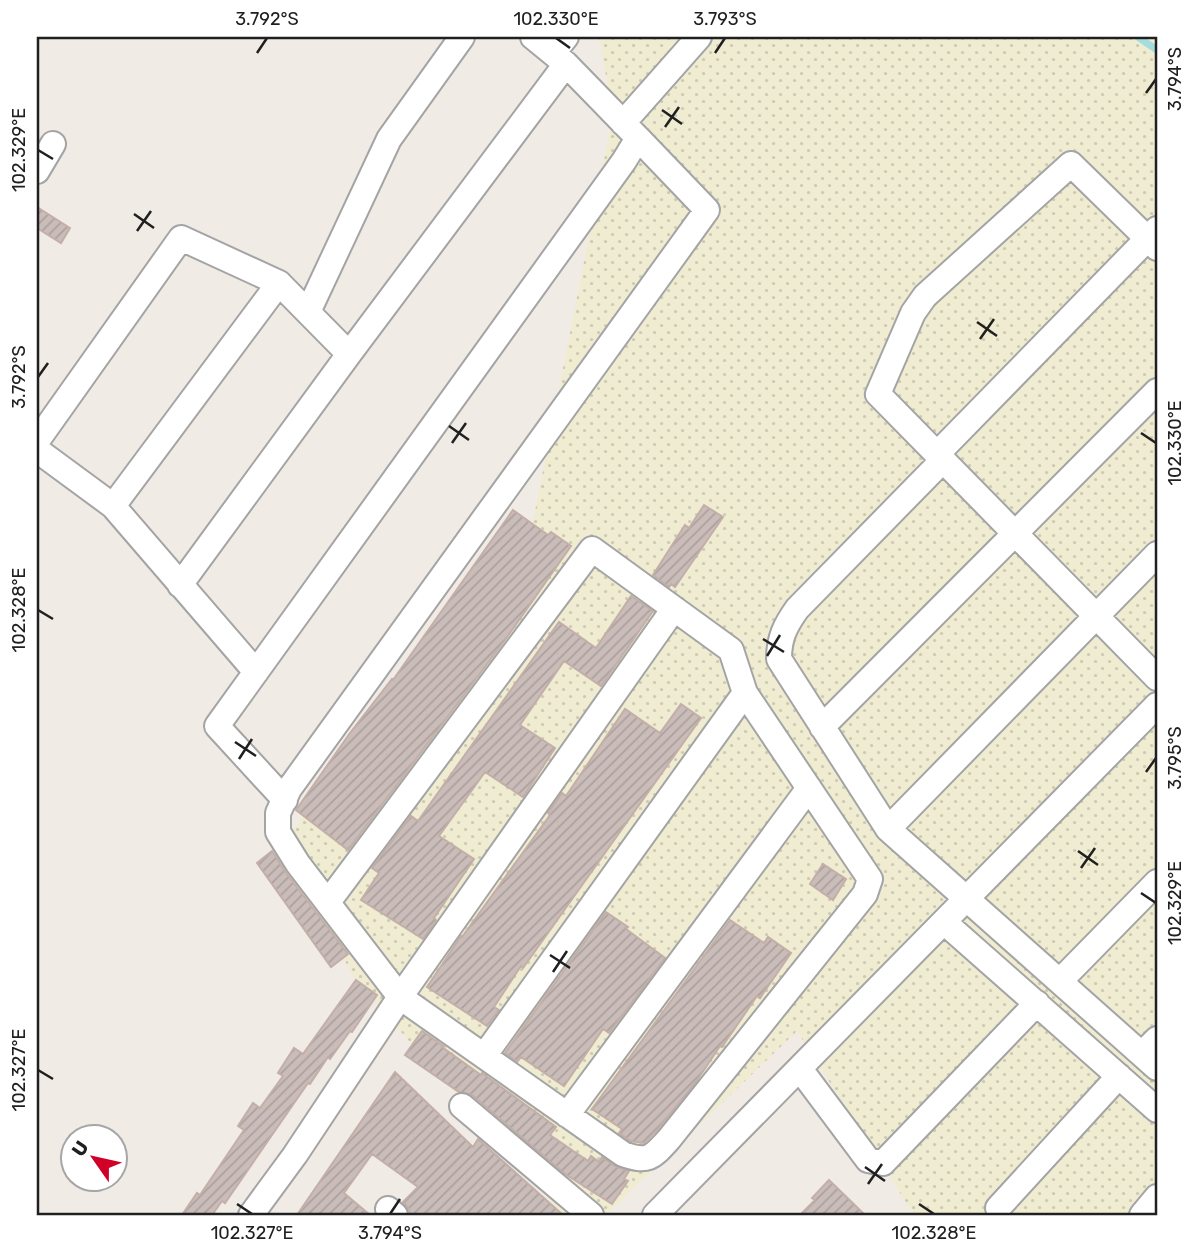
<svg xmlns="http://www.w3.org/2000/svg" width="1194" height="1252" font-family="Rubik,sans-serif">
<defs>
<pattern id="farmland-dots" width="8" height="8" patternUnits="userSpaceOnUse" patternTransform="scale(1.75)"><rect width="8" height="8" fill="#f0ecd1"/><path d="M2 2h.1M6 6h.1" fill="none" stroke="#cecab3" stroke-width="1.8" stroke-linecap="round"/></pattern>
<pattern id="building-hatch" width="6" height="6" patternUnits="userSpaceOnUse" patternTransform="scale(1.75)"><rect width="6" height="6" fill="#c9bcb9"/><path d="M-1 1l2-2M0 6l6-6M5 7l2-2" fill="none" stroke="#aca19f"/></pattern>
</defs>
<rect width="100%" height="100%" fill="#f1ebe6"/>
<path fill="url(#farmland-dots)" d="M599,37H1157V1215H914L797,1031L606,1215H563L355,980L284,846L352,741L516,608L613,114Z"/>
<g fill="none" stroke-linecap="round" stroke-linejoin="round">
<path stroke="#a5dddf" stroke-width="7" d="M1138,37L1157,50"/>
</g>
<path fill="url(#building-hatch)" stroke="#c3afa8" stroke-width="2" d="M37,207L70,228L61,243L37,228Z
M704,505L723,517L675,587L671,584L669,587L653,575L685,525L689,528Z
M513,510L548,535L551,532L571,546L505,640L348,850L296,810L350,733L392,679L393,680Z
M631,596L653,611L601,686L564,661L520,725L555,748L523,797L485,772L439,836L474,859L434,918L436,920L423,939L361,900L379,873L372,868L411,816L418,821L559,622L596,648Z
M681,704L701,718L523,968L521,966L494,1007L499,1010L487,1026L427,987L461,936L462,937L550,815L548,813L562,793L566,796L625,709L660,733Z
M272,851L286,873L348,954L331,967L257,863Z
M823,864L846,879L833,900L810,884Z
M606,912L628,927L626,929L665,958L609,1033L603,1029L564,1086L521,1057L517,1062L505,1053Z
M730,920L764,943L768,937L791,953L760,998L757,996L722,1047L720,1046L696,1082L658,1129L644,1143L630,1141L619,1133L622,1129L592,1109Z
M356,980L377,995L352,1032L350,1031L330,1059L328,1057L310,1084L308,1083L225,1203L222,1201L212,1215H182L197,1193L200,1195L244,1130L238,1126L253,1103L260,1108L283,1076L278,1073L294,1048L303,1054Z
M422,1031L443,1046L442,1047L481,1075L482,1073L556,1127L550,1135L588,1161L591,1156L599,1162L602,1157L615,1166L629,1171L624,1179L628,1181L612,1204L565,1174L472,1095L459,1092L405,1055Z
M395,1072L473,1147L478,1139L563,1215H410L409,1209L403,1202L418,1187L372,1154L344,1193L370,1215H297Z
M829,1180L865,1215H800L815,1200L812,1198Z"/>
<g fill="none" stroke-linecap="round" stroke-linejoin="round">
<defs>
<path id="minor" d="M553,53L566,37
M623,123L699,37
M37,171L53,144
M1157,248L1071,164L925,296L913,313L878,394L1157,678
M308,312L389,139L462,37
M37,441L181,238L279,283L349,354
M37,450L113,506L256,672
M937,454L1157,229
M943,460L797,609C785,626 779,638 779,659L888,829L1157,1068
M113,506L279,283
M180,585L349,354L566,64L533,37
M822,727L1157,391
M285,800L217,726L624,161L638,138L566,64
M888,829L1157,554
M328,902L592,549L731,650L745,693L870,879L865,894L669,1139C652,1158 648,1163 623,1154L400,997L298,864L278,832V813L289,789L707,210L638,138
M944,922L1157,1110
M1060,981L1157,882
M1142,1054L1157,1039
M484,1056L745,693
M800,1069L868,1160L883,1163L1037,1003
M462,1106L591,1215
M567,1115L809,788
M998,1208L1119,1076
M388,1209L395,1215
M251,1215L295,1155L400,997L673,610
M655,1215L1157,705
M1142,1215L1157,1197"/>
</defs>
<use href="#minor" stroke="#a4a4a4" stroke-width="28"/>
<use href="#minor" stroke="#fff" stroke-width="24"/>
</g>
<path fill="none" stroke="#202020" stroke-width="2.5" d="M556,38L570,48M257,53L267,38M715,53L725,38M1146,93L1156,79M662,110L682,124M665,127L679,107M38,150L53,159M134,214L154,228M137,231L151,211M977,322L997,336M980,339L994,319M38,377L48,363M449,426L469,440M1141,433L1156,443M452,443L466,423M38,610L53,619M763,639L784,652M767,656L780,635M235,742L256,756M239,759L252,739M1146,772L1156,758M1078,851L1098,865M1081,868L1095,848M1141,893L1156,903M550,955L570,968M553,972L567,951M38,1070L53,1079M865,1167L885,1181M868,1184L882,1164M237,1204L252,1214M919,1204L934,1214M390,1214L400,1199"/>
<rect width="1194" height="1252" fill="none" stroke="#ffffff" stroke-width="77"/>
<g transform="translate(94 1158) rotate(304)"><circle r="33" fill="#ffffff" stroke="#a6a6a6" stroke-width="2"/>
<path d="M0-5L12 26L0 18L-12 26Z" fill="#d00026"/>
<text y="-10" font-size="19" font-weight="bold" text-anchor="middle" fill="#202020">U</text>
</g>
<rect x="38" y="38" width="1118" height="1176" fill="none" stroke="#202020" stroke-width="2.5"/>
<g font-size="18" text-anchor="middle" fill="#202020">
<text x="267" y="25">3.792°S</text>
<text x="556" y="25">102.330°E</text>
<text x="725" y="25">3.793°S</text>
<text transform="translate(1175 79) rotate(-90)" y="6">3.794°S</text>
<text transform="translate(19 150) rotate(-90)" y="6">102.329°E</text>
<text transform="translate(19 377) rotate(-90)" y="6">3.792°S</text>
<text transform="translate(1175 443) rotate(-90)" y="6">102.330°E</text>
<text transform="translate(19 610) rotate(-90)" y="6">102.328°E</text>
<text transform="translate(1175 758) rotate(-90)" y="6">3.795°S</text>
<text transform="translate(1175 903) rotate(-90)" y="6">102.329°E</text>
<text transform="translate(19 1070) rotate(-90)" y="6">102.327°E</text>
<text x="252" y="1239">102.327°E</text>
<text x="390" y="1239">3.794°S</text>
<text x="934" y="1239">102.328°E</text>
</g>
</svg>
